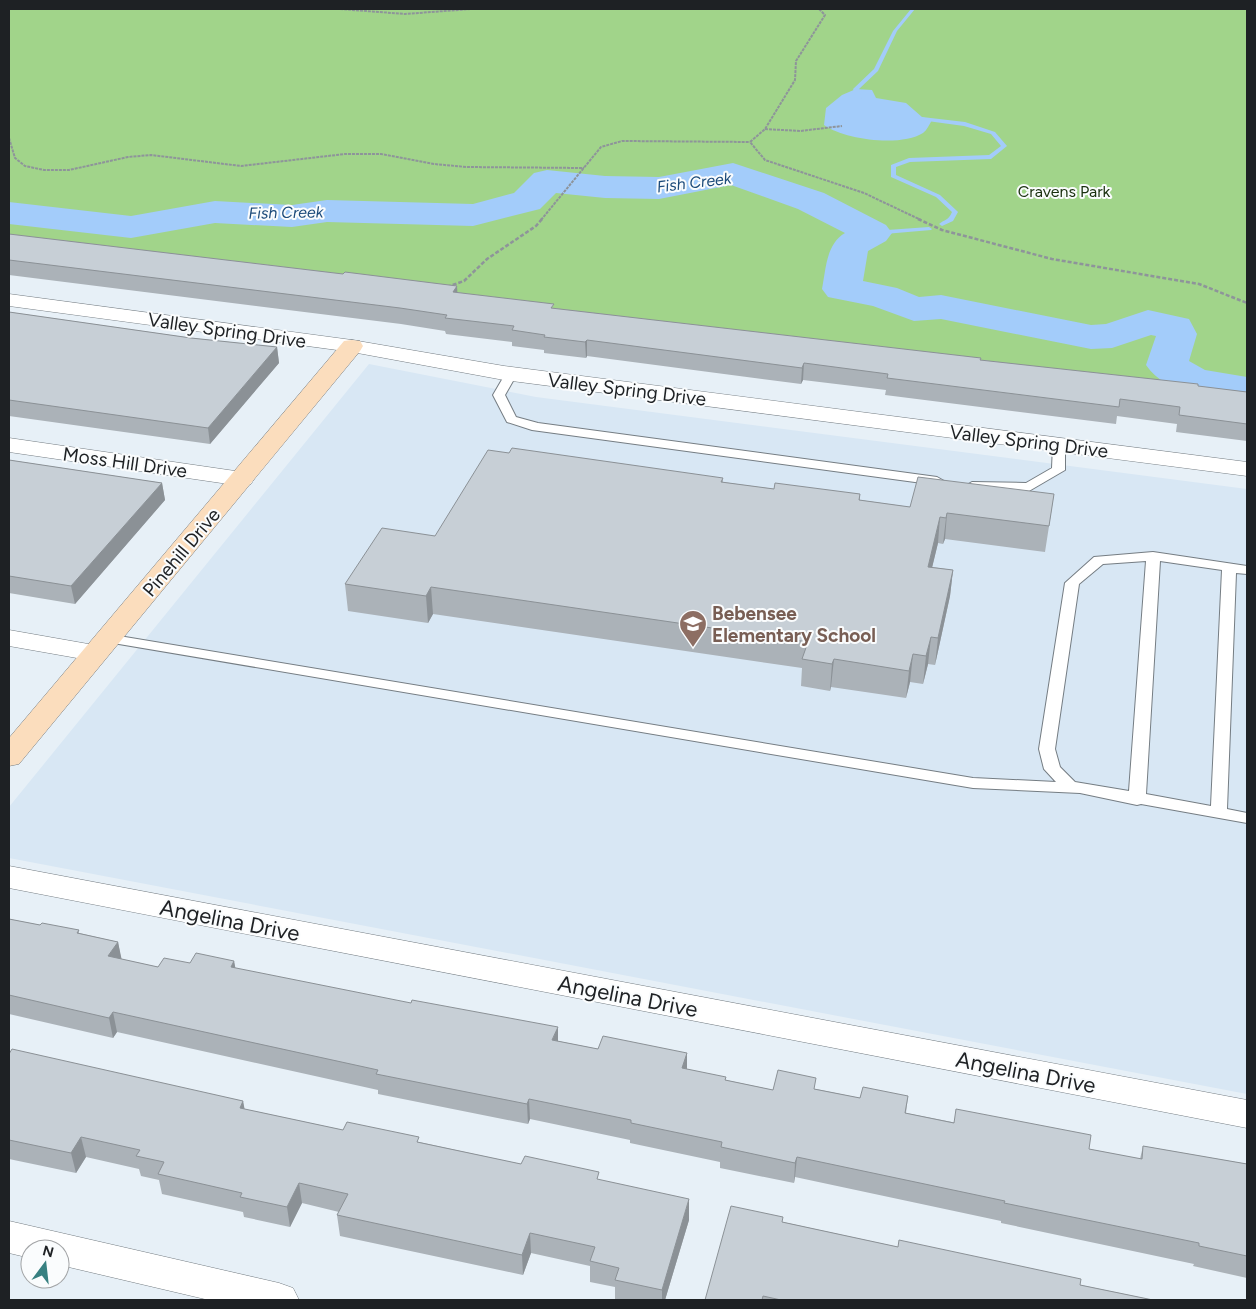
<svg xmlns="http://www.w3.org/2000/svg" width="1256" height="1309" font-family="Figtree,sans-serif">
<rect width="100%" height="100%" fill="#e7f0f7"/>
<path fill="#d8e7f4" d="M369,364L536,397L1247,489V1094L9,858V807Z"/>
<path fill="#a1d48a" d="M9,9H1247V397L9,241Z"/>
<path fill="#a3ccfa" d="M856,89L872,90L876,98L906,103L922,117L932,120C929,125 927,130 923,133C901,147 845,140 824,125L826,108L842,95Z"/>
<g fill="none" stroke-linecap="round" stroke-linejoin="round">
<path fill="#a3ccfa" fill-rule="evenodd" d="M911,9H915L897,31L878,71L859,89L862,98L857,99L853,89L874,69L893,31Z
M922,117L965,122L995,132L1007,146L991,159L910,162L896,167V175L940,195L957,211L958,212L953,221L942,226L939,224C945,219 948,221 952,212L936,197L891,177V165L909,158L989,155L1001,146L991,134L964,126L920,120L919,119Z
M929,227L932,229L931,230L873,235L870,233L873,231Z"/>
<path fill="#a3ccfa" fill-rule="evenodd" d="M733,163L824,193L886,225L892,233L886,241L868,251L863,281L897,288L919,297L941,295L1091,325L1106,324L1148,310L1189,319L1197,334L1189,361L1205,370L1247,377V403C1213,398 1167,396 1146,365L1156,336L1151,335L1112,348L1091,349L941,319L914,321L873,306L828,297L822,289C826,269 826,244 845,233L798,209L731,185L659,199L605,198L556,193L540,209L473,226L327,222L292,227L215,223L131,238L9,224V202L131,216L215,201L292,205L327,200L473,204L514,193L534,173L547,170L605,176L659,177Z"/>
<defs>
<path id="lane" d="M511,370L517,374L505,395L516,417L538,423L937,477L944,481L937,485L532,430L507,422L493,395L507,371Z
M1059,441L1065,445V470L1029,491L972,490L965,486L972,482L1026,483L1052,468L1053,445Z
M1153,552L1247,566V574L1236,573L1227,809L1247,813V823L1141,804L1137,805L1080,793L973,788L107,642L100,638L107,634L973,778L1056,782L1044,769L1039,749L1065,583L1094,557ZM1146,561L1129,791L1075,782L1060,767L1055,749L1079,584L1103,564ZM1160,561L1222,570L1211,806L1146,794Z"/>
<path id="street" d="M9,294L352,340L504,366L1247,462V476L504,380L352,352L9,306Z
M9,438L242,472L251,474L254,479L251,484L242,486L9,452Z
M9,630L94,645L104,647L108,653L104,659L94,661L9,646Z
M9,866L1247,1100V1128L9,888Z
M9,1221L279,1283L293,1288L299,1300H209L60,1265V1249H30V1258L9,1253Z"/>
<path id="secondary" d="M352,340L360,341L363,346L360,351L19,764L9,766V738L344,341Z"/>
</defs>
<use href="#lane" stroke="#757d83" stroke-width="2"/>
<use href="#street" stroke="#757d83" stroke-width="1"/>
<use href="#secondary" stroke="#757d83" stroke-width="1"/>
<path stroke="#8e949a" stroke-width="2" stroke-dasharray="3 1" stroke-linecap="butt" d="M340,9L405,14L471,9
M819,9L825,15L796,61L795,80L765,129L750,142L765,160L864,193L921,220
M765,129L800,131L842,126
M9,138L15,158L25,166L44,170H69L128,157L151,155L241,166L345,154H381L434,164L466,167L584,168
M541,220L601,147L622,141L750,142"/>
<path stroke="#8e949a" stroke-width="2.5" stroke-dasharray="4 2" stroke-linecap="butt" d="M918,219L942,230L1052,259L1199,284L1247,303
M447,287L464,281L487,259L536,226L542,219"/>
<use href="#lane" fill="#fff" fill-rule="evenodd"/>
<use href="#street" fill="#fff" fill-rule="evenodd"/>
<use href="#secondary" fill="#fbddbd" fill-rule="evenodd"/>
</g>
<path fill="#abb2b8" d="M9,234L343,274L457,286V292L554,308L1247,392V441L1176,432L1177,424L1117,416L1116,424L885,395L886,390L803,380L801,384L587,356L586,358L544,353V350L512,346V342L446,334L445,331L401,324L9,275Z
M9,312L191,338L277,347L279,363L210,444L9,416Z
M9,460L162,483L165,500L75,604L9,593Z
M723,478V482L774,489L860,494V500L910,507L1054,494L1045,552L945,539L943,544L938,543L932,567L953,570L950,596L935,665L928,664L923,684L910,682L906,698L831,687L830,691L801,686L802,668L433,614L428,623L348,611L345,584L435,536Z
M9,919L40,925L79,930V933L118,942L121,959L158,967L190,963L234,961L235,968L558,1041L598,1049L687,1053V1069L726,1080L773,1090L816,1089L860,1098L908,1096L906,1113L1140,1159L1143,1146L1247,1164V1278L1193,1266L1194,1264L1001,1223V1221L795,1177L794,1183L720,1168V1162L630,1143V1140L530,1119L528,1124L378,1094V1090L117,1032L113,1038L9,1014Z
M9,1054L243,1101L244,1109L343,1130L419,1142L521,1164L599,1180L689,1220L665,1300H615V1287L590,1282V1266L531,1253L523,1275L340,1236L337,1215L339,1212L302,1203L290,1227L244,1217L243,1212L162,1194L159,1180L141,1176L139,1169L86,1157L76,1173L9,1159Z
M783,1222L898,1247L1153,1300H705Z"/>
<path fill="#8b9196" d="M457,286L458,302L453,292Z
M587,340V356L586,358L585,342Z
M277,347L279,363L210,444L208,428Z
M804,363L803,380L801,384L802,368Z
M162,483L165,500L75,604L71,586Z
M947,513L945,539L943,544L946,518Z
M940,517L938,543L926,593L928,567Z
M953,570L950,596L935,665L938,638Z
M431,587L433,614L428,623L426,596Z
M931,637L928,664L923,684L926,656Z
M913,654L910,682L906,698L909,671Z
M834,659L831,687L830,691L832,664Z
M118,942L122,961L108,956Z
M234,961L238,981L231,967Z
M113,1012L117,1032L113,1038L109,1018Z
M558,1027V1047L552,1040Z
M687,1053V1073L682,1068Z
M529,1099L530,1119L528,1124L527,1104Z
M243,1101L247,1121L240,1108Z
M81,1137L86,1157L76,1173L71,1153Z
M797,1157L795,1177L794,1183L795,1163Z
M299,1183L302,1203L290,1227L287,1207Z
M689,1199V1220L665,1300H662V1290Z
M530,1233L531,1253L523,1275L522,1255Z"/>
<path fill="#c7cfd6" stroke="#8b9196" d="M9,234L343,274L345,272L457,286L453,292L554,304L551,308L981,358L980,360L1198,384V386L1247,392V424L1179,415L1180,407L1120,399L1119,407L887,378L888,374L804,363L802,368L587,340L585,342L544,337L545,335L512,330L514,326L445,318L447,315L400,308L9,260Z
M9,312L191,338L277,347L208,428L9,400Z
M512,448L723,478L721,482L774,489L775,483L860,494L859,500L910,507L918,477L1054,494L1049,526L947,513L946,518L940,517L928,567L953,570L938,638L931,637L926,656L913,654L909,671L834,659L832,664L802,659L808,642L431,587L426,596L345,584L382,528L435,536L488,450L509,453Z
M9,460L162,483L71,586L9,576Z
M9,919L40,925L42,923L79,930L77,933L118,942L108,956L158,967L164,958L190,963L196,953L234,961L231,967L411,1003L412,1000L558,1027L552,1040L598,1049L603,1036L687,1053L682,1068L726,1077L725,1080L773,1090L778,1070L816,1078L814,1089L860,1098L863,1087L908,1096L905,1113L954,1123L956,1109L1091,1135L1089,1149L1142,1159L1143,1146L1247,1164V1256L1199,1246V1243L1004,1203L1005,1201L797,1157L795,1163L721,1147L722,1142L631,1123V1120L529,1099L527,1104L376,1074L378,1070L113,1012L109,1018L9,995Z
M12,1049L243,1101L240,1108L343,1130L347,1122L419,1137L417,1142L521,1164L525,1156L599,1172L597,1179L689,1199L662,1290L615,1280L619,1268L590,1261L595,1247L530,1233L522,1255L337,1215L348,1194L299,1183L287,1207L240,1197L242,1193L158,1174L164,1162L136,1156L140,1150L81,1137L71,1153L9,1140V1054Z
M731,1206L783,1217L782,1222L898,1247L899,1240L1081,1279L1080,1285L1153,1300H781L763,1296L762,1300H705Z"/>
<defs>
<symbol id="school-pin" viewBox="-11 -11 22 30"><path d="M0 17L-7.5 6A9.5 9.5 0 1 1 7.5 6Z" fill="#8d6e63" stroke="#fafcfd"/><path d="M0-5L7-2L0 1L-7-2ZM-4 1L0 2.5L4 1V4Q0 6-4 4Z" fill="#fff"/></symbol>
</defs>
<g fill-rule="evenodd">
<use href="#school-pin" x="677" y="608" width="32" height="43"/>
</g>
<g text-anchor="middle" stroke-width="4" stroke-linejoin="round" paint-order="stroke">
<g font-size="16" font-style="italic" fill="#1c4b7b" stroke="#fafcfd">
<text transform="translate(694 182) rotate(-7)" y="6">Fish Creek</text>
<text transform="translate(286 212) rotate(-1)" y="6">Fish Creek</text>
</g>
<g font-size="16" fill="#19300e" stroke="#fafcfd">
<text x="1064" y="197">Cravens Park</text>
</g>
<g font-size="19" fill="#1e2124" stroke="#fafcfd">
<text transform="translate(227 330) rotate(8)" y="7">Valley Spring Drive</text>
<text transform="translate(627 389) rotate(7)" y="7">Valley Spring Drive</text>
<text transform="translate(1029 441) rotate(7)" y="7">Valley Spring Drive</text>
<text transform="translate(125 462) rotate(8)" y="7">Moss Hill Drive</text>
<text transform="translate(181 552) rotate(-50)" y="7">Pinehill Drive</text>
</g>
<g font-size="19" font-weight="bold" fill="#785e54" stroke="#fafcfd" text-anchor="start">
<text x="712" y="620">Bebensee<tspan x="712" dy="22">Elementary School</tspan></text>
</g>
<g font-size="22" fill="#1e2124" stroke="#fafcfd">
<text transform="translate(230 920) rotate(11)" y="8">Angelina Drive</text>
<text transform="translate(628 996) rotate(11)" y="8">Angelina Drive</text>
<text transform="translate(1026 1072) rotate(11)" y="8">Angelina Drive</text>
</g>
</g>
<rect width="1256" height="1309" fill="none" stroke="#1e2124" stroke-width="20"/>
<g transform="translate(45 1264) rotate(15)"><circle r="24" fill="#fafcfd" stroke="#a2a4a6"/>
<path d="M0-4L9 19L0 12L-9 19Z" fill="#378081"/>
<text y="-8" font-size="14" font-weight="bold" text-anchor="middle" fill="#1e2124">N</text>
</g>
</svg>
